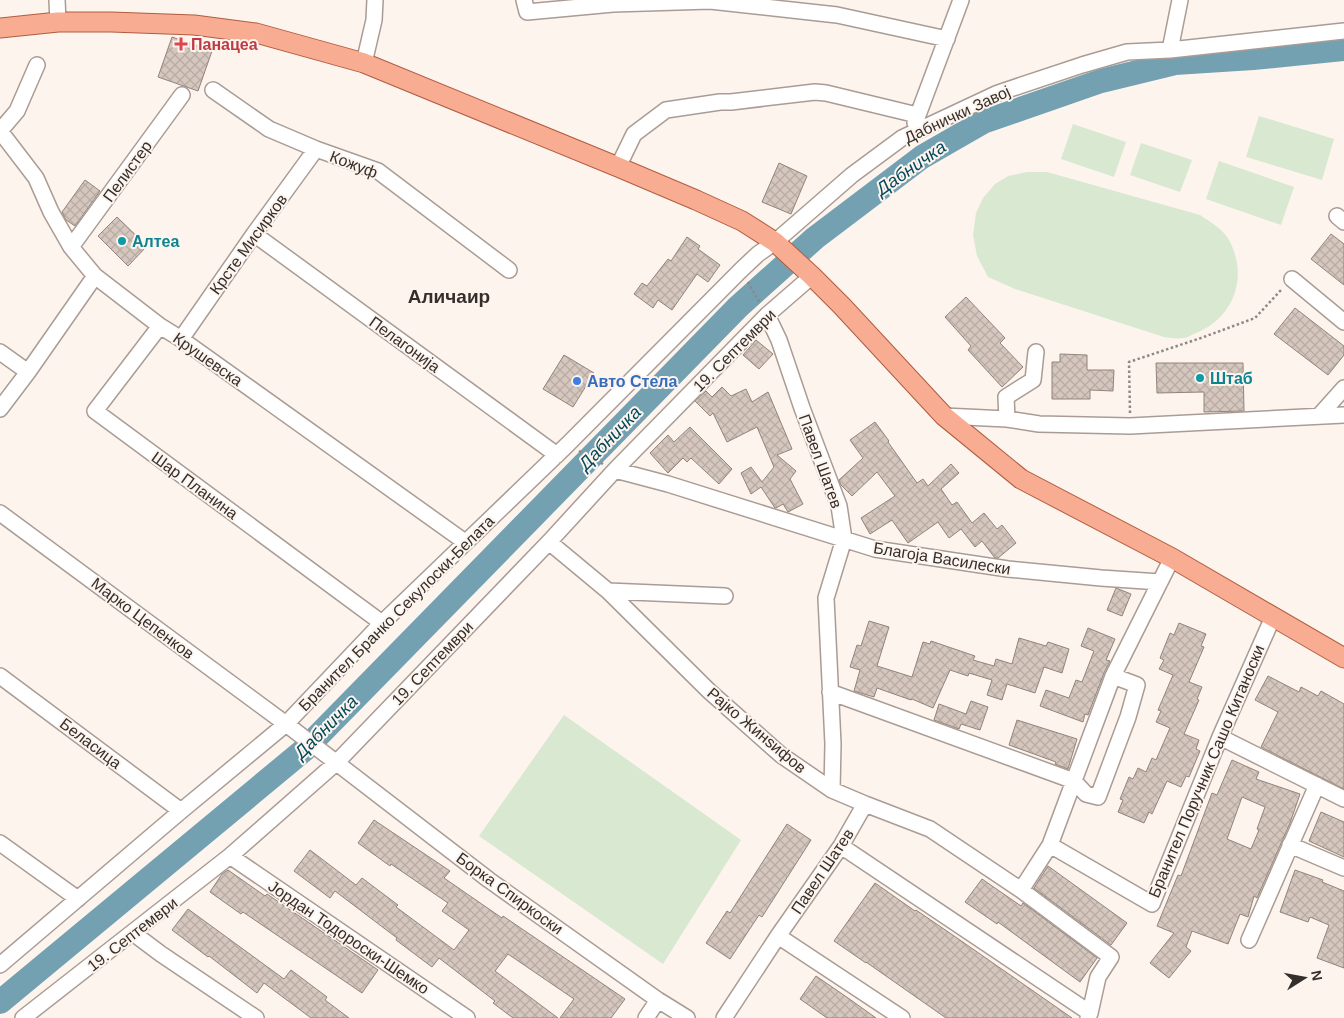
<svg xmlns="http://www.w3.org/2000/svg" width="1344" height="1018" font-family="Arial,sans-serif">
<defs>
<pattern id="building-cross-hatch" width="8" height="8" patternUnits="userSpaceOnUse" patternTransform="scale(1.25)"><rect width="8" height="8" fill="#d5c7be"/><path d="M0 0l8 8M0 8l8-8" fill="none" stroke="#b7aba3"/></pattern>
</defs>
<rect width="100%" height="100%" fill="#fdf4ee"/>
<path fill="#d9e8d1" d="M1259,116L1334,139L1322,180L1246,157Z
M1073,124L1126,142L1114,177L1061,159Z
M1141,143L1192,160L1180,192L1130,175Z
M1219,161L1294,187L1281,225L1206,199Z
M1027,172H1047L1200,215C1210,222 1223,229 1229,240C1249,277 1234,319 1194,334C1191,335 1187,338 1184,338C1178,339 1170,338 1164,337L1015,289L988,277L977,256L973,235L976,213L983,198L995,184L1008,176Z
M564,715L741,840L663,964L479,836Z"/>
<g fill="none" stroke-linecap="round" stroke-linejoin="round">
<path stroke="#73a1b2" stroke-width="24" d="M0,1002L304,750L738,307L815,238L922,157L983,122L1101,81L1175,63L1253,58L1344,49"/>
</g>
<path fill="url(#building-cross-hatch)" stroke="#92847c" fill-rule="evenodd" d="M172,37L212,51L198,91L158,77Z
M779,163L807,176L791,214L762,202Z
M85,180L100,191L75,226L66,220L62,212Z
M117,217L147,246L128,266L98,236Z
M1331,234L1344,244V285L1311,259Z
M687,237L700,246L698,249L720,265L708,282L697,274L672,310L658,300L653,308L634,294L642,283L647,286L668,259L671,261Z
M966,297L1005,338L1000,343L1023,367L1002,387L968,350L971,346L945,317Z
M1295,308L1344,346V355L1328,375L1274,334Z
M756,340L773,354L759,369L743,355Z
M1060,354L1087,355V370H1114L1113,391L1090,390V399H1052V362H1060Z
M564,355L594,373L573,407L543,389Z
M1156,363H1243L1244,411L1204,412V392L1157,393Z
M722,387L731,396L746,389L752,402L768,392L792,449L777,455L796,471L790,479L803,504L788,512L783,504L776,508H775L761,487L751,494L741,473L751,467L762,482L774,467L757,427L727,442L713,413L710,416L695,401L706,391L712,397Z
M875,422L889,441L888,442L917,483L923,479L928,486L951,464L959,473L941,489L952,505L957,502L972,523L984,513L997,529L1002,525L1016,543L998,558H995L982,541L975,547L961,529L949,538L938,522L908,543L892,520L870,534L861,518L895,496L877,472L852,496L841,485L839,480L863,458L850,440Z
M690,427L732,469L719,484L691,458L687,462L683,458L668,473L650,453L668,435L674,442Z
M1116,588L1131,594L1122,616L1107,610Z
M869,621L889,627L877,666L912,677L923,642L930,644L931,641L975,656L973,660L994,666L996,659L1012,664L1019,638L1046,646L1048,642L1069,649L1062,673L1044,667L1035,693L1007,684L1002,700L987,695L992,680L969,673L968,676L950,670L933,708L912,699L911,700L877,688L874,697L854,691L860,670L850,667L857,645L861,646Z
M1179,623L1206,634L1201,646L1204,647L1189,682L1202,687L1197,699L1199,700L1184,734L1199,740L1196,749L1200,751L1189,777L1186,776L1181,787L1167,781L1152,814L1149,812L1144,823L1118,812L1123,800L1120,799L1129,777L1133,779L1138,768L1146,772L1152,758L1156,760L1170,728L1156,722L1161,711L1158,710L1173,675L1159,669L1164,660L1160,658L1170,633L1174,635Z
M1088,628L1115,639L1106,660L1110,661L1104,673L1088,715L1085,714L1083,722L1040,706L1046,690L1069,698L1076,680L1082,682L1094,651L1081,646Z
M1268,676L1299,692L1301,687L1318,696L1321,691L1344,704V789L1261,747L1278,712L1255,700Z
M971,701L988,707L980,730L961,724L959,729L934,720L939,704L966,714Z
M1017,720L1077,739L1068,769L1055,764L1056,762L1009,745Z
M1232,760L1259,772L1256,779L1300,794L1290,823L1257,898L1254,896L1248,917L1240,914L1228,944L1192,931L1186,947L1191,951L1169,978L1150,963L1174,933L1157,926L1178,875L1181,876L1212,793L1217,795ZM1242,797L1265,807L1257,829L1259,830L1251,849L1227,839Z
M1321,812L1344,822V857L1309,841Z
M374,820L450,871L444,878L502,918L503,916L625,999L611,1018H560L574,999L508,954L495,971L558,1018H513L493,1003L495,1001L439,958L432,967L396,940L397,938L335,891L330,898L294,871L310,850L356,885L362,878L398,905L396,907L454,950L469,930L442,911L448,903L391,864L390,866L358,843Z
M787,824L811,840L762,917L759,915L730,959L706,943L727,911L730,913Z
M1048,866L1127,923L1111,945L1034,888Z
M228,870L265,896L267,894L378,970L362,993L243,912L241,914L210,892L222,874Z
M1295,870L1323,880L1322,882L1344,891V968L1317,958L1329,925L1310,917L1308,922L1280,912Z
M982,879L1021,906L1023,903L1097,958L1080,982L998,922L997,924L965,902Z
M875,883L915,911L916,910L957,938L1072,1018H946L866,962V963L834,941Z
M188,909L284,979L291,970L327,997L325,1000L349,1018H311L264,983L257,993L209,956L208,957L172,930Z
M816,976L848,998L876,1018H827L800,999Z"/>
<g fill="none" stroke-linecap="round" stroke-linejoin="round">
<defs>
<path id="minor" d="M57,0L58,22
M524,0L527,12L613,4L710,1L837,15L947,39
M1170,50L1180,0
M364,63L374,20L375,0
M213,90L269,129L316,149L378,171L509,270
M915,123L961,0
M0,131L36,178L51,212L71,247L95,276L160,326L181,339L465,542
M0,131L17,111L37,65
M618,167L634,134L666,110L720,102H731L815,92L826,93L917,115
M1337,216L1344,222
M254,234L557,455
M71,247L182,95
M1292,279L1344,322
M767,315L779,340L802,408L839,506L844,539L826,598L833,744L832,790
M160,326L95,411L382,623
M181,339L254,234L316,149
M0,352L28,372
M0,409L28,372L95,276
M944,416L1007,419L1039,424L1130,426L1344,415
M1319,416L1344,388
M1007,419L1006,397L1033,380L1036,352
M615,470L668,484L875,549L1008,569L1101,578L1160,582
M0,513L286,724L489,880L658,1000L687,1018
M549,542L608,591L709,691L781,755L832,790L865,804L930,829L1021,890L1111,957L1098,977L1090,1013L1088,1018
M608,591L725,596
M0,676L181,811
M830,692L1074,781L1086,794L1098,797L1128,717L1137,685L1113,676
M1220,737L1344,799
M0,843L78,899
M1050,845L1152,904L1220,737L1273,617
M1290,845L1344,868
M841,846L1090,1013
M230,856L467,1018
M1021,890L1050,845L1113,676L1172,558
M133,933L161,954L256,1018
M778,936L902,1018
M1249,940L1317,785
M0,965L181,811L286,724L382,623L567,445L741,270L758,254L775,242L852,175L902,138L998,93L1082,65L1127,52L1170,50L1344,31
M23,1018L230,856L337,762L549,542L615,470L767,315L812,276
M646,1018L658,1000
M724,1018L778,936L841,846L865,804"/>
<path id="major" d="M0,28L58,22H111L194,25L256,33L364,63L618,167L696,200L742,221L775,242L812,276L842,306L944,416L1021,479L1172,558L1344,658"/>
</defs>
<use href="#minor" stroke="#aa9c94" stroke-width="18"/>
<use href="#major" stroke="#b15c40" stroke-width="21"/>
<path stroke="#8f8884" stroke-width="2.5" stroke-dasharray="2.5 2.5" stroke-linecap="butt" d="M748,282L760,303
M1130,413L1129,362L1201,338L1255,318L1282,289
M579,451L603,464"/>
<use href="#minor" stroke="#fff" stroke-width="15"/>
<use href="#major" stroke="#f8ac92" stroke-width="19"/>
</g>
<path fill="#e0444e" stroke="#fdf4ee" stroke-width="2" d="M178.5 36.5h5v5h5v5h-5v5h-5v-5h-5v-5h5z"/>
<g fill="#0f9aa8" stroke="#fdf4ee" stroke-width="2">
<circle cx="122" cy="241" r="5"/>
<circle cx="1200" cy="378" r="5"/>
</g>
<circle fill="#3f7fe0" stroke="#fdf4ee" stroke-width="2" cx="577" cy="381" r="5"/>
<g text-anchor="middle" stroke-width="4" stroke-linejoin="round" paint-order="stroke">
<g font-size="16" font-weight="bold" fill="#be3a42" stroke="#fdf4ee" text-anchor="start">
<text x="191" y="50">Панацеа</text>
</g>
<g font-size="16" fill="#352f2c" stroke="#fdf4ee">
<text transform="translate(957 114) rotate(-25)" y="6">Дабнички Завој</text>
<text transform="translate(354 164) rotate(21)" y="6">Кожуф</text>
<text transform="translate(127 171) rotate(-54)" y="6">Пелистер</text>
<text transform="translate(248 244) rotate(-54)" y="6">Крсте Мисирков</text>
<text transform="translate(405 344) rotate(36)" y="6">Пелагонија</text>
<text transform="translate(734 350) rotate(-45)" y="6">19. Септември</text>
<text transform="translate(208 359) rotate(35)" y="6">Крушевска</text>
<text transform="translate(821 461) rotate(70)" y="6">Павел Шатев</text>
<text transform="translate(195 485) rotate(36)" y="6">Шар Планина</text>
<text transform="translate(942 558) rotate(9)" y="6">Благоја Василески</text>
<text transform="translate(396 613) rotate(-45)" y="6">Бранител Бранко Секулоски-Белата</text>
<text transform="translate(143 618) rotate(37)" y="6">Марко Цепенков</text>
<text transform="translate(432 663) rotate(-46)" y="6">19. Септември</text>
<text transform="translate(757 730) rotate(40)" y="6">Рајко Жинѕифов</text>
<text transform="translate(91 743) rotate(37)" y="6">Беласица</text>
<text transform="translate(1206 771) rotate(-67)" y="6">Бранител Поручник Сашо Китаноски</text>
<text transform="translate(822 871) rotate(-56)" y="6">Павел Шатев</text>
<text transform="translate(510 893) rotate(36)" y="6">Борка Спиркоски</text>
<text transform="translate(132 934) rotate(-38)" y="6">19. Септември</text>
<text transform="translate(349 937) rotate(34)" y="6">Јордан Тодороски-Шемко</text>
</g>
<g font-size="16" font-weight="bold" fill="#0d838f" stroke="#fdf4ee" text-anchor="start">
<text x="132" y="247">Алтеа</text>
<text x="1210" y="384">Штаб</text>
</g>
<g font-size="16" font-weight="bold" fill="#366cbe" stroke="#fdf4ee" text-anchor="start">
<text x="587" y="387">Авто Стела</text>
</g>
<g font-size="18" font-style="italic" fill="#03495c" stroke="#fdf4ee">
<text transform="translate(911 168) rotate(-35)" y="6">Дабничка</text>
<text transform="translate(610 438) rotate(-46)" y="6">Дабничка</text>
<text transform="translate(326 727) rotate(-45)" y="6">Дабничка</text>
</g>
<g font-size="19" font-weight="bold" fill="#352f2c" stroke="#fdf4ee">
<text x="449" y="303">Аличаир</text>
</g>
</g>
<g transform="translate(1304 978) rotate(79)" stroke="#fdf4ee" stroke-width="4" paint-order="stroke">
<path d="M0-4L9 19L0 12L-9 19Z" fill="#352f2c"/>
<text y="-8" font-size="14" font-weight="bold" text-anchor="middle" fill="#352f2c">N</text>
</g>
</svg>
